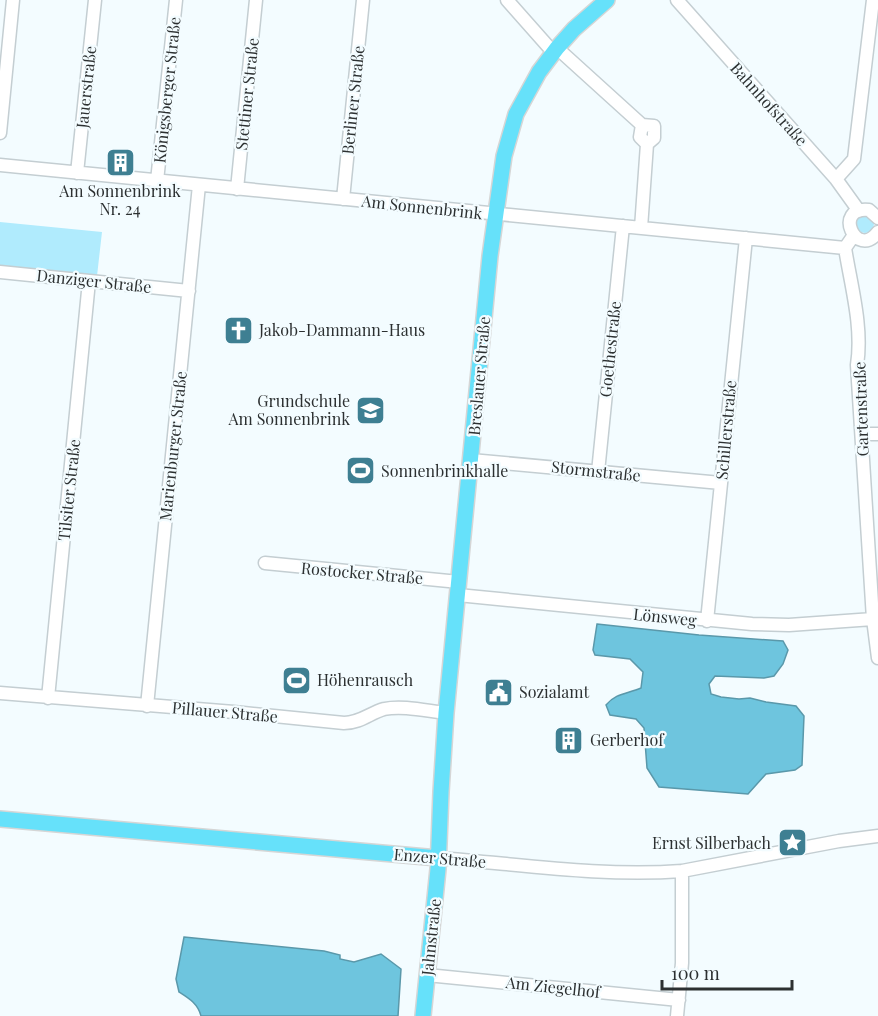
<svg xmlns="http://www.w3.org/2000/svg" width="878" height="1016" font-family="'Playfair Display',serif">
<rect width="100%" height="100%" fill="#f3fcff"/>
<path fill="#b0ebfd" d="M856 224a9 9 0 1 1 18 0a9 9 0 1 1-18 0Z
M0,222L102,232L97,276L0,266Z"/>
<path fill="#6ec5de" stroke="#5a98aa" stroke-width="1.5" d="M597,624L699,635L783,641L788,650L783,664L774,676L764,678L715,676L709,684L711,694L721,697L739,699L750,698L766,702L796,706L804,716L802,765L795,770L766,774L748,794L659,787L647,768L644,728L636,719L610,715L606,705C616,693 627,694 641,688L643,672L630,659L595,655L593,650Z
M184,937L324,951L340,955V959L354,962L381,954L401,969L398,1016H201C198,1004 190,999 179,992L176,979Z"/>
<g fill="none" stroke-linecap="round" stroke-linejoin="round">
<defs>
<path id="minor" d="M507,0L553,52
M677,0L836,179L859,211
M557,48L642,125L640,137L647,144L641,228
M642,125L654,126V138L647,144
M0,133L13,0
M0,165L845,248
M77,173L95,0
M836,179L854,159L873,0
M157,181L176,0
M237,189L256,0
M343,199L363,0
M878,218L869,210C832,206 856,261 878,232
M854,235L845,248C851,286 863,327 857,365L873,619L878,658
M0,272L189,291
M862,434H878
M471,460L721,483
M598,472L623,226
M265,563L459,582
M458,595L752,624L789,625L873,619
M707,621L746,238
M0,693L234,712L344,723C360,723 370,713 384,709C403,705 427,711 446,713
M48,698L89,281
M147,706L199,185
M438,858C519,864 600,877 682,871L839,841L878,836
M427,975L679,1000
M677,1016L682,963V871"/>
<path id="major" d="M0,819L438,858
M423,1016L438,869L441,792L446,713L490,256L504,156L516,114L539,72L557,48L574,29L607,0"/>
</defs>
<use href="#minor" stroke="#c4ced2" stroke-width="15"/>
<use href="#major" stroke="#d5d6d6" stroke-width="18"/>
<use href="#minor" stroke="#fff" stroke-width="12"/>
<use href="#major" stroke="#66e1fa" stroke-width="15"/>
</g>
<defs>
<symbol id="building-square" viewBox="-11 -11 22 22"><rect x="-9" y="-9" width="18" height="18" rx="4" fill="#3e7f92" stroke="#f3fcff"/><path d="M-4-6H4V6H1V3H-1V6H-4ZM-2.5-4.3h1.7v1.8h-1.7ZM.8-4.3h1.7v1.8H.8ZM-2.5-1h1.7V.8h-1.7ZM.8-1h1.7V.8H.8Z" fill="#fff"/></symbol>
<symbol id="church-square" viewBox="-11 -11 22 22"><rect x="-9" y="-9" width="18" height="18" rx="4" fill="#3e7f92" stroke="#f3fcff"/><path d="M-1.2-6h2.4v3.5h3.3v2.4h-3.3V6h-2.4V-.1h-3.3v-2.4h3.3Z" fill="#fff"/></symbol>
<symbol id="school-square" viewBox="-11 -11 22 22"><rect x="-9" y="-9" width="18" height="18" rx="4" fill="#3e7f92" stroke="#f3fcff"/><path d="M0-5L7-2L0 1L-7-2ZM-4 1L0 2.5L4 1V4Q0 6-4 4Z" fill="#fff"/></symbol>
<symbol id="stadium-square" viewBox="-11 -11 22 22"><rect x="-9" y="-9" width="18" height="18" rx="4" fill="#3e7f92" stroke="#f3fcff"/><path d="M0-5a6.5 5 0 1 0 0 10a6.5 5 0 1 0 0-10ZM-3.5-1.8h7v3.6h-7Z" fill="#fff"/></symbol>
<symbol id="civic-square" viewBox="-11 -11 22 22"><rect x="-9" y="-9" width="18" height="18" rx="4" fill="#3e7f92" stroke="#f3fcff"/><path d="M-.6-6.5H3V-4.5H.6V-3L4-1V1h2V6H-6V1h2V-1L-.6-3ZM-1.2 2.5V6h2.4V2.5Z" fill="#fff"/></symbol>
<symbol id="sight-square" viewBox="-11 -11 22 22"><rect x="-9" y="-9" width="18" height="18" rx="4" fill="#3e7f92" stroke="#f3fcff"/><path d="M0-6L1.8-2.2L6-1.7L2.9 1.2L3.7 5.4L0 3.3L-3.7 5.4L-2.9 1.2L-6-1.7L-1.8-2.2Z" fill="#fff"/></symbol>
</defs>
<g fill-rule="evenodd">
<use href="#building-square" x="104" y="146" width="33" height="33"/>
<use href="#church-square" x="222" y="314" width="33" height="33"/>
<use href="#school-square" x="354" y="394" width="33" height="33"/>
<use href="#stadium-square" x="344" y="454" width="33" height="33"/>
<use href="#stadium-square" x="280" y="664" width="33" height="33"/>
<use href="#civic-square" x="482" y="676" width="33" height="33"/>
<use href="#building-square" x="552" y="724" width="33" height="33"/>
<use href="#sight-square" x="776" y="826" width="33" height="33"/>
</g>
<g text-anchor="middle" stroke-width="4.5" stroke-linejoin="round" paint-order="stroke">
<g font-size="16" fill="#2c3031" stroke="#f3fcff">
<text transform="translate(86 87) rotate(-84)" y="6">Jauerstraße</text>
<text transform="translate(167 90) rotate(-84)" y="6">Königsberger Straße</text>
<text transform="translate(247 94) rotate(-84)" y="6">Stettiner Straße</text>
<text transform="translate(353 100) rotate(-84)" y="6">Berliner Straße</text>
<text transform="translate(769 104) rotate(48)" y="6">Bahnhofstraße</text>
<text transform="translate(422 207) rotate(6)" y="6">Am Sonnenbrink</text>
<text transform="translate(94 281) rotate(6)" y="6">Danziger Straße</text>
<text transform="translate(610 349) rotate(-84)" y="6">Goethestraße</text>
<text transform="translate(479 376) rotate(-85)" y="6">Breslauer Straße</text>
<text transform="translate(861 409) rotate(-92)" y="6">Gartenstraße</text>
<text transform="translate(726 430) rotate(-85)" y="6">Schillerstraße</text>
<text transform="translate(173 446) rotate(-84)" y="6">Marienburger Straße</text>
<text transform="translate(596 471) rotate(6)" y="6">Stormstraße</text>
<text transform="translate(69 490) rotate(-84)" y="6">Tilsiter Straße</text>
<text transform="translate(362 573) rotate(5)" y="6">Rostocker Straße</text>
<text transform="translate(665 617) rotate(6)" y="6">Lönsweg</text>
<text transform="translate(225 712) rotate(5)" y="6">Pillauer Straße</text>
<text transform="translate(440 858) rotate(5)" y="6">Enzer Straße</text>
<text transform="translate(431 937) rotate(-84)" y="6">Jahnstraße</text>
<text transform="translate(553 987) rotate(6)" y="6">Am Ziegelhof</text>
</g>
<g font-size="16" fill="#2c3031" stroke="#f3fcff" text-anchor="start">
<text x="120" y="197" text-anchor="middle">Am Sonnenbrink<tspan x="120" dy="18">Nr. 24</tspan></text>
<text x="259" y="336">Jakob-Dammann-Haus</text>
<text x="350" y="407" text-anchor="end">Grundschule<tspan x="350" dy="18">Am Sonnenbrink</tspan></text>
<text x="381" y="477">Sonnenbrinkhalle</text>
<text x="317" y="686">Höhenrausch</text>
<text x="519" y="698">Sozialamt</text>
<text x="590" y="746">Gerberhof</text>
<text x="771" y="849" text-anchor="end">Ernst Silberbach</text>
</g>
</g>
<path d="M662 980v9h130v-9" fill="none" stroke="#2c3031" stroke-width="3"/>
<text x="671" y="980" font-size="18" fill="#2c3031" stroke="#f3fcff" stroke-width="4.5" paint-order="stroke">100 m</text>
</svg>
